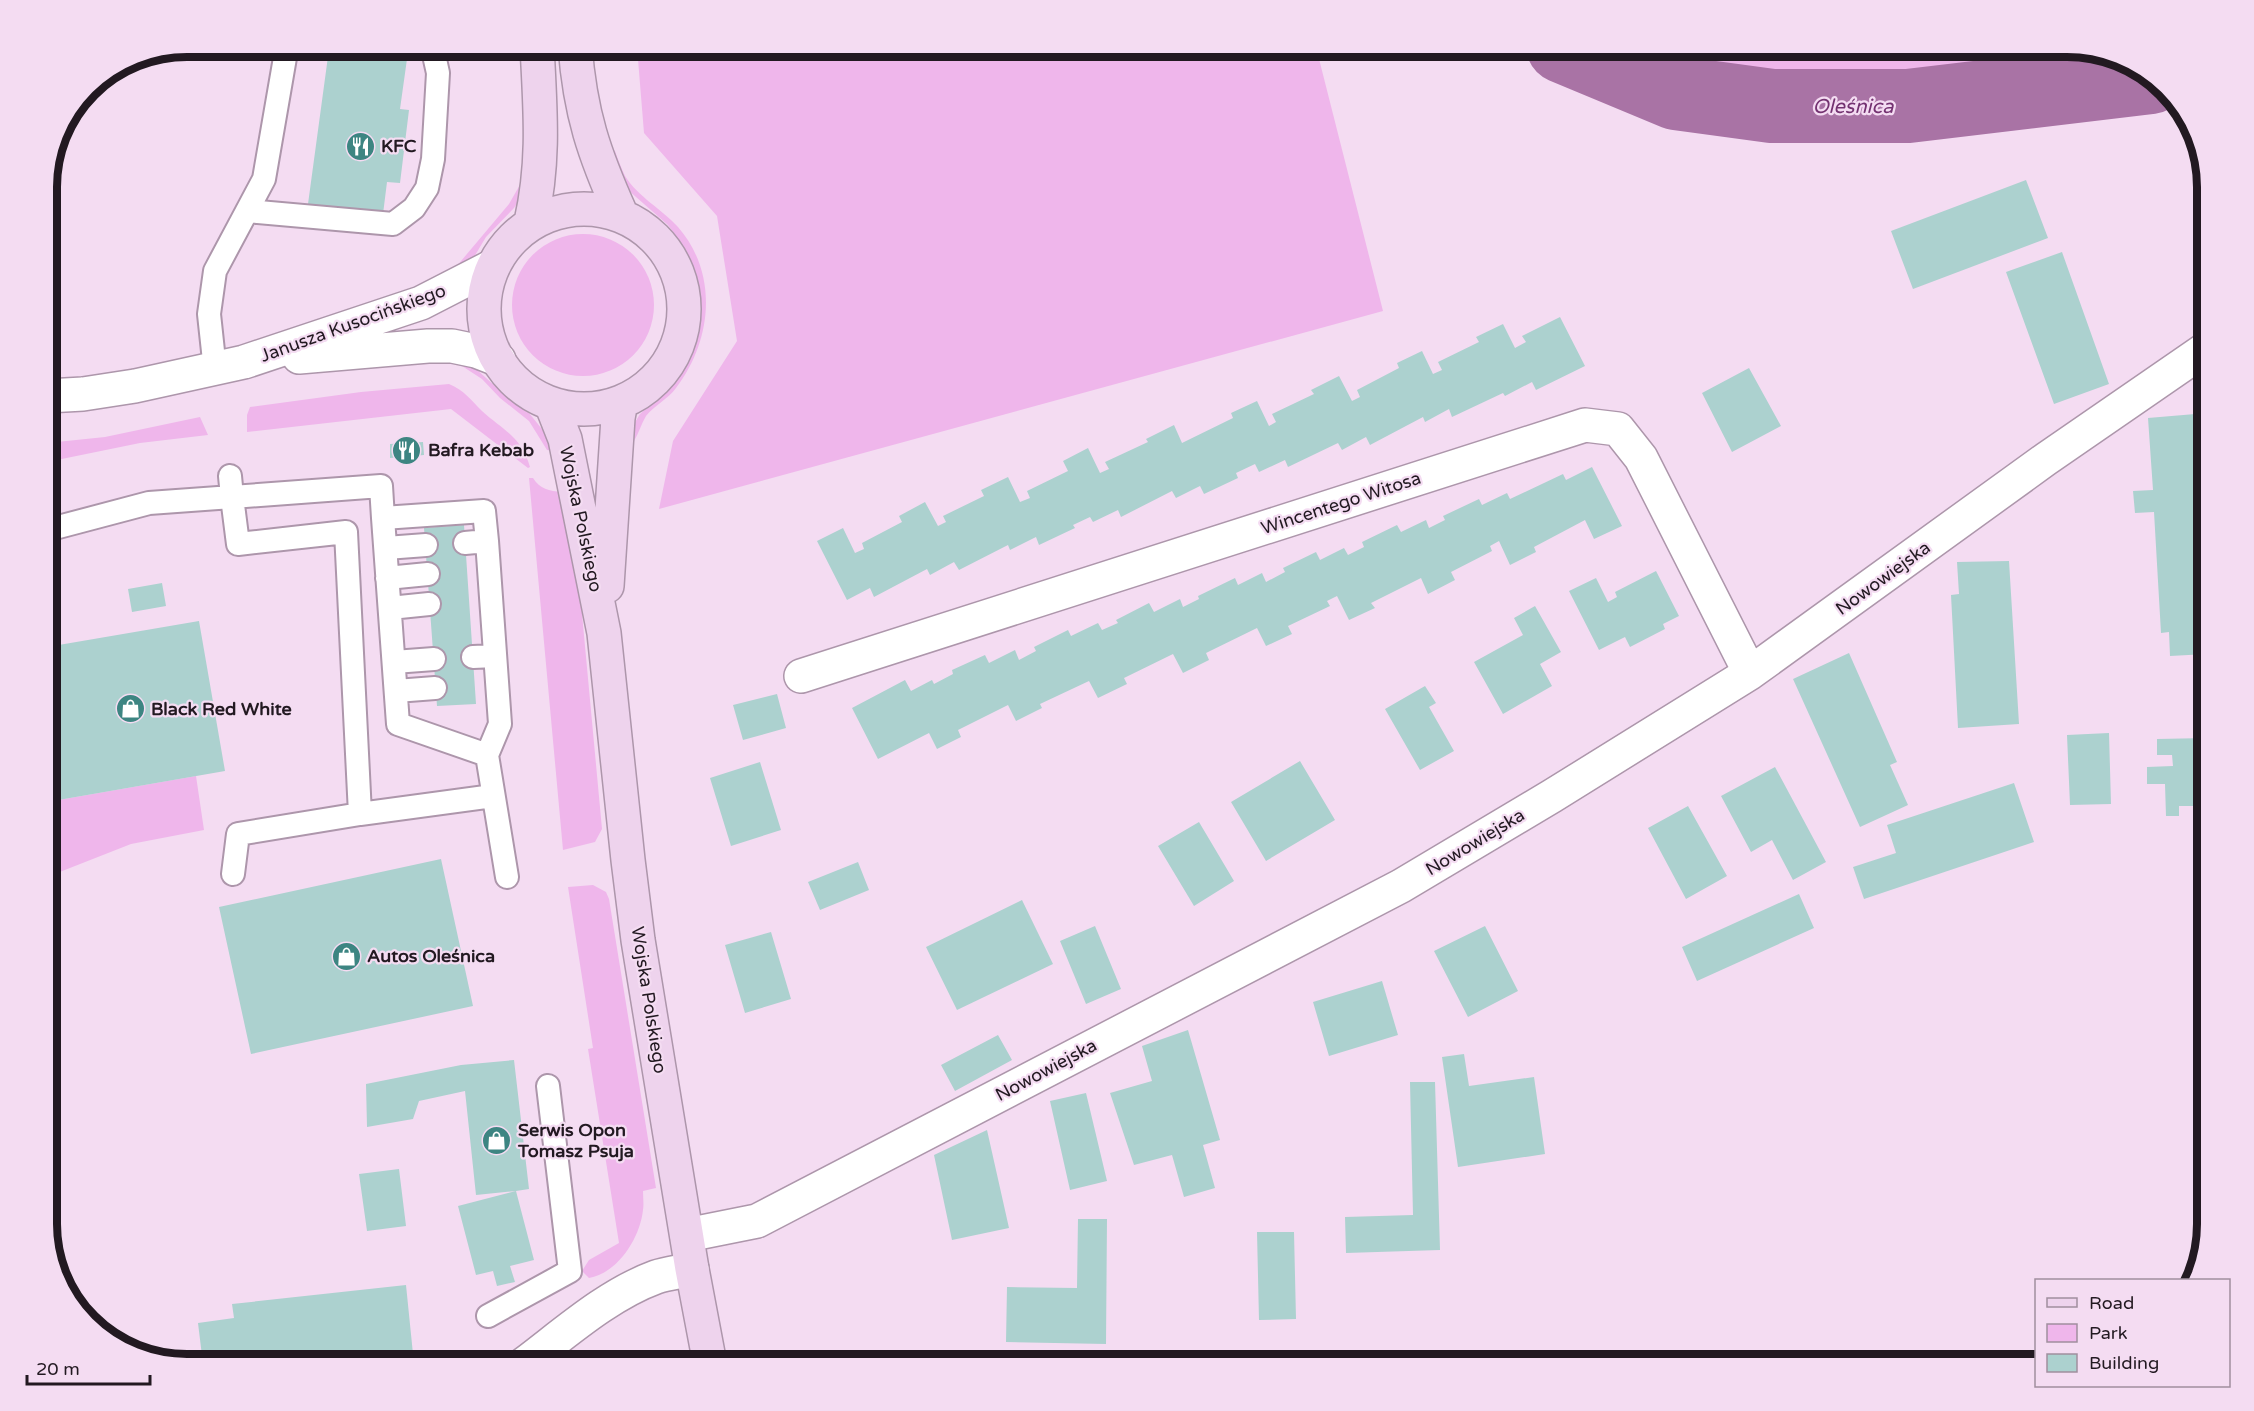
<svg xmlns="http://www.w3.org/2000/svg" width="2254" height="1411" font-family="'Varela Round',sans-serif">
<rect width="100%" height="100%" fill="#f4dcf2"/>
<path fill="#efb6eb" d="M1872,46L2067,47L2126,64L1921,88L1777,91L1684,79L1602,47H1683L1732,57Z
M637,47H1316L1383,311L659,509L673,441L737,341L717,216L644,133Z
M609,148L615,151C618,159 621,168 625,176C638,197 662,209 678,227C719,274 712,341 676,388C668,399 655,405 646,416C641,424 639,433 634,441L629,442L634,424L640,414L667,389L690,356L699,331L701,304L697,278L686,250L668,225L628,190Z
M521,183L520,199L514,208L486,237L474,257L466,265L456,267L509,204Z
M512 305a71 71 0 1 1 142 0a71 71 0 1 1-142 0Z
M455,359L475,368L506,396L529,413L546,434L554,451L547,450L529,421L500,398L482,379L462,366L445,361Z
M449,384C464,390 471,400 482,411C504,431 521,436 530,467L528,468L451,409L247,432V415L250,407L361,392Z
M200,417L208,435L140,443L47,462V443L105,437Z
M529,478H533C540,489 549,491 562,492L581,603L602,829L595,842L563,850Z
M196,776L204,830L131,844L47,877V802Z
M593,885L606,892L609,899L656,1188L643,1191C643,1197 644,1204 643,1210C640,1238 618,1273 589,1278L582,1271L589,1260L619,1243L588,1049L593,1048L568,887Z"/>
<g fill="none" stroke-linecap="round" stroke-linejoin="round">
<path stroke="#a973a5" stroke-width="74" d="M1563,46L1676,93L1772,106H1908L2151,77"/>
</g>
<path fill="#acd1cf" d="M329,49L407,59L400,109L409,110L400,183L387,182L383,214L308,204Z
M2026,180L2048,238L1913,289L1891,231Z
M2062,252L2109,384L2054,404L2006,272Z
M1560,317L1585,366L1536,390L1532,382L1505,396L1503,393L1452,417L1449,409L1425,422L1423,417L1370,445L1366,437L1342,450L1338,443L1288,467L1285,460L1259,472L1255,464L1236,473L1238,478L1204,494L1200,486L1176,498L1172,491L1121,517L1118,510L1093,522L1090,517L1073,525L1075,528L1039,545L1036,537L1010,550L1008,545L959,570L954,562L930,575L927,569L874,597L870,588L847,600L817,541L843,528L855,553L864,549L862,543L902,522L899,516L925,502L938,526L946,522L943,516L984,496L981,490L1008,477L1020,502L1030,498L1027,491L1068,471L1063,461L1088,448L1100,473L1109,469L1105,462L1148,442L1146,439L1174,425L1182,443L1233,418L1231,413L1257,401L1269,426L1276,422L1272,414L1314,394L1311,390L1339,376L1352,401L1360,397L1357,390L1399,368L1397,363L1422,351L1433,374L1442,370L1438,362L1479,342L1476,337L1503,324L1515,348L1526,342L1522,336Z
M1749,368L1781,426L1732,452L1702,393Z
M2207,413V654L2170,656L2169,632L2161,633L2154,512L2135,513L2133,491L2153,490L2148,418Z
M423,442L424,455L390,458V444Z
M1592,467L1622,526L1594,539L1585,520L1534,547L1536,552L1510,565L1499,541L1490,546L1492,551L1451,572L1455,580L1428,594L1421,578L1371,603L1375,608L1349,620L1337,596L1327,601L1330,606L1288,626L1292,634L1266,646L1257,628L1206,653L1209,660L1183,673L1173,654L1124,678L1127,684L1098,698L1089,681L1040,704L1042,708L1016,721L1008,705L958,730L961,737L937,749L929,733L878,759L852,708L905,680L911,691L932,680L934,684L953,674L952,670L985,655L989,663L1015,650L1019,660L1036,651L1034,647L1068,630L1071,636L1098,623L1102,630L1118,623L1116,620L1149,603L1154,612L1180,599L1183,607L1199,599L1198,596L1235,578L1238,585L1262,573L1266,582L1285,572L1283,568L1316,552L1320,560L1344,548L1348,555L1364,547L1362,542L1397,525L1401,532L1426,520L1429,528L1445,520L1443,516L1479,499L1482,505L1507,493L1510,499L1563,474L1566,480Z
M464,525L476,704L437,706L424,528Z
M2009,561L2019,724L1958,728L1951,595L1959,594L1957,562Z
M1656,571L1679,616L1663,624L1665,629L1630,647L1625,637L1599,650L1569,591L1596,578L1608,602L1617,597L1615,592Z
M162,583L166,606L132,612L128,589Z
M1535,606L1561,652L1540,664L1552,686L1503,714L1474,662L1523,635L1514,618Z
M199,621L225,771L47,802V647Z
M1849,653L1897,762L1890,765L1908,805L1860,827L1793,679Z
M1425,686L1436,703L1429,707L1454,751L1420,770L1385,709Z
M777,694L786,728L743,740L733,705Z
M2109,733L2111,804L2070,805L2067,735Z
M2207,738V806H2179V816H2166L2165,784H2147V767L2173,766L2172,755H2157V739Z
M1300,761L1335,820L1266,861L1231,802Z
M760,762L781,830L731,846L710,778Z
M1775,767L1826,862L1793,880L1772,840L1751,852L1721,796Z
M2014,783L2034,842L1864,899L1853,867L1896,853L1887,825Z
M1688,806L1727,876L1686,899L1648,828Z
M1199,822L1234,881L1194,906L1158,846Z
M441,859L473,1006L251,1054L219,907Z
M858,862L869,890L820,910L808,882Z
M1799,894L1814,928L1697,981L1682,947Z
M1022,900L1053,964L957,1010L926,947Z
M1095,926L1121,989L1086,1004L1060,941Z
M1485,926L1518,991L1468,1017L1434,951Z
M771,932L791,999L745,1013L725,945Z
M1382,981L1398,1035L1329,1056L1313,1002Z
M1188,1030L1220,1140L1203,1145L1215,1188L1184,1197L1172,1155L1134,1165L1110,1093L1152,1081L1142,1046Z
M998,1035L1012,1060L955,1091L941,1065Z
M1464,1054L1469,1086L1534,1077L1545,1154L1458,1167L1442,1057Z
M514,1060L529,1189L516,1191L534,1260L510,1266L515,1282L497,1286L493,1271L476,1275L458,1206L516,1191L476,1195L465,1091L419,1101L413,1119L367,1127L366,1084L461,1065Z
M1410,1082H1435L1440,1250L1346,1253L1345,1217L1413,1215Z
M1086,1093L1107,1181L1070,1190L1050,1101Z
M987,1130L1009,1228L952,1240L934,1155Z
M399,1169L406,1226L367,1231L359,1174Z
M1078,1219H1107L1106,1344L1006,1342L1007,1287L1077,1288Z
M1257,1232H1294L1296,1319L1259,1320Z
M406,1285L413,1354L319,1364H203L198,1323L234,1318L232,1304Z"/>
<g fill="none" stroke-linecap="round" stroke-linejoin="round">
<defs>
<path id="lane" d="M247,211L393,224L414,208L427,188L433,159L438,73L432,46
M215,370L209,314L215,271L264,179L287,46
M383,518L381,486L232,497L238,544L346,532L360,814L493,796
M47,530L149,503L232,497L230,476
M487,541L484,511L383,518L398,724L487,755
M465,543L487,541L500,724L487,755L507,877
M386,548L426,545
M387,578L428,574
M390,608L429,604
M473,657L495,656
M394,662L434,659
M396,691L435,688
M233,874L238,834L360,814
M488,1316L570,1271L548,1086"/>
<path id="street" d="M299,357L428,346H452L476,351L499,360
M47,396L83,394L135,386L244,362L421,303L493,266
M801,676L1585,425L1618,429L1641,458L1750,673
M687,1235L757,1221L1401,886L1552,796L1750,673L2046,459L2207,348
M524,1364C564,1334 607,1295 656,1277C667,1273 680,1272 692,1269"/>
<path id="secondary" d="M575,46C580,113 594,154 621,214
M484 309a100 100 0 1 1 200 0a100 100 0 1 1-200 0Z
M531,222C545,160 540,108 537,46
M552,406L565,439L604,633L628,860L638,940L692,1269L710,1364
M607,586L618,418L621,402"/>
</defs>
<use href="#lane" stroke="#ad96ab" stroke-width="26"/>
<use href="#street" stroke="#ad96ab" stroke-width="36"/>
<use href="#secondary" stroke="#ad96ab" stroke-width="36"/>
<use href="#lane" stroke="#fff" stroke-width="22"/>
<use href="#street" stroke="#fff" stroke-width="33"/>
<use href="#secondary" stroke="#eed3ed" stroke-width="33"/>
</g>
<defs>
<symbol id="restaurant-disc" viewBox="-11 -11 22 22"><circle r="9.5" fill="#3d8582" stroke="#f4dcf2"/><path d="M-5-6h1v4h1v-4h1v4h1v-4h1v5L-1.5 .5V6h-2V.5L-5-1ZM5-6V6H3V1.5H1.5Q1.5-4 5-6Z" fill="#fff"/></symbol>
<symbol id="shop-disc" viewBox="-11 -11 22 22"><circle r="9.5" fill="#3d8582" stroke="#f4dcf2"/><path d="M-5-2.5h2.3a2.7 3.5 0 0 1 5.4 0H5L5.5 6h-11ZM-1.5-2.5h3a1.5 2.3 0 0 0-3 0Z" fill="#fff"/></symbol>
</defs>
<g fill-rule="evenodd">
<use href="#restaurant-disc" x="344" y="130" width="33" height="33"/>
<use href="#restaurant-disc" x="390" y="434" width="33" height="33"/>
<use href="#shop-disc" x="114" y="692" width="33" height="33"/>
<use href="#shop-disc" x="330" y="940" width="33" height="33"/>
<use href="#shop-disc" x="480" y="1124" width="33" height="33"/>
</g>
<g text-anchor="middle" stroke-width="4.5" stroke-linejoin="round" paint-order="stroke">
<g font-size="18" font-weight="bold" fill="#221921" stroke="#f4dcf2" text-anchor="start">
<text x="381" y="152">KFC</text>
<text x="428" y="456">Bafra Kebab</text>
<text x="151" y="715">Black Red White</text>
<text x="367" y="962">Autos Oleśnica</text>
<text x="518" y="1136">Serwis Opon<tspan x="518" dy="21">Tomasz Psuja</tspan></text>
</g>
<g font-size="18" fill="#221921" stroke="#f4dcf2">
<text transform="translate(353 323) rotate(-20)" y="6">Janusza Kusocińskiego</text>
<text transform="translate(1341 503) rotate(-18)" y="6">Wincentego Witosa</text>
<text transform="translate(581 519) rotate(78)" y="6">Wojska Polskiego</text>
<text transform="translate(1883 578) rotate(-36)" y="6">Nowowiejska</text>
<text transform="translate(1475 842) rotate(-31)" y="6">Nowowiejska</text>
<text transform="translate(649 1000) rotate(81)" y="6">Wojska Polskiego</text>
<text transform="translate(1046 1070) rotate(-28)" y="6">Nowowiejska</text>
</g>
<g font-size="20" font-style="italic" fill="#743271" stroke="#f4dcf2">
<text x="1853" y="113">Oleśnica</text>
</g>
</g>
<path d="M0 0H2254V1411H0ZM187 57H2067A130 130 0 0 1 2197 187V1224A130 130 0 0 1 2067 1354H187A130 130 0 0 1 57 1224V187A130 130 0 0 1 187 57Z" fill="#f4dcf2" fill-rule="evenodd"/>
<path fill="none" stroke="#221921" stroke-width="8" d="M187 57H2067A130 130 0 0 1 2197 187V1224A130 130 0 0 1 2067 1354H187A130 130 0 0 1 57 1224V187A130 130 0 0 1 187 57Z"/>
<rect x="2035" y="1279" width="195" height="108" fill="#f4dcf2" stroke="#a08e9e" stroke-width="1.5"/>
<rect x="2047" y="1298" width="30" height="9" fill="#eed3ed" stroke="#a08e9e" stroke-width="1.5"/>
<text x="2089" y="1309" font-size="18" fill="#221921">Road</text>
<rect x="2047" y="1324" width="30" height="18" fill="#efb6eb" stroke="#a08e9e" stroke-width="1.5"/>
<text x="2089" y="1339" font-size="18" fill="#221921">Park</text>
<rect x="2047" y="1354" width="30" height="18" fill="#acd1cf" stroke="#a08e9e" stroke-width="1.5"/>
<text x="2089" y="1369" font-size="18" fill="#221921">Building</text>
<path d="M27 1375v9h123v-9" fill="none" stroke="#221921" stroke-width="3"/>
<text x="36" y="1375" font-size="18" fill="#221921" stroke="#f4dcf2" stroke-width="4.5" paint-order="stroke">20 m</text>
</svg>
